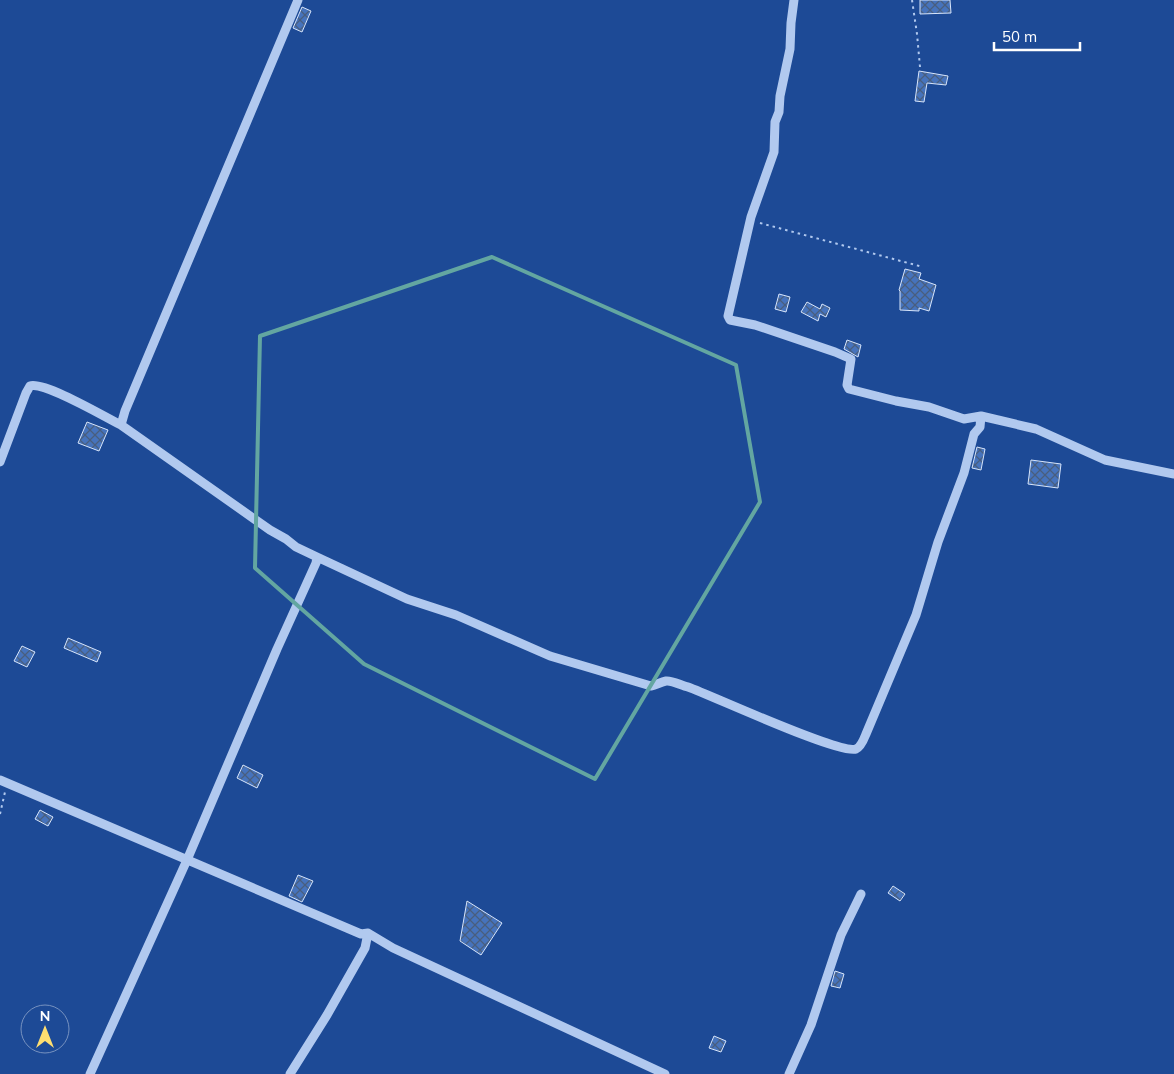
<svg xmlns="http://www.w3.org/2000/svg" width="1174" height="1074" font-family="Mulish,sans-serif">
<defs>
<pattern id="building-cross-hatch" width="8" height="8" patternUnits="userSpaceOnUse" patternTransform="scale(1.25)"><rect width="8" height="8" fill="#4673bc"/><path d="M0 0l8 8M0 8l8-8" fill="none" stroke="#495e7e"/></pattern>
</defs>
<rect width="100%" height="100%" fill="#1d4a96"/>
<path fill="url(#building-cross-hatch)" stroke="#d7e5fb" d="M920,0H950L951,13L920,14Z
M302,7L311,11L302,32L293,28Z
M919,71L948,76L946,85L927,83L924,102L915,101Z
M905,269L921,273L919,279L936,285L929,311L919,308V311L900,310V291L899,290Z
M779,294L790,297L786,312L775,309Z
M807,302L820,309L822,304L830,308L826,317L820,314L818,321L801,312Z
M847,340L861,345L858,357L844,349Z
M87,422L108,430L99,451L78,443Z
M977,447L985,449L981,470L972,468Z
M1031,460L1061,464L1058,488L1028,484Z
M68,638L101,652L97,662L64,648Z
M22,646L35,652L27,667L14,661Z
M243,765L263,775L257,788L237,778Z
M40,810L53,817L48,826L35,819Z
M298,875L313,881L302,902L289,896Z
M893,886L905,894L900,901L888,893Z
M467,901L502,923L481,955L460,941Z
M835,971L844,974L840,988L831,986Z
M714,1036L726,1041L721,1052L709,1048Z"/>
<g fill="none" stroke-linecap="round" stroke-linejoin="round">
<path stroke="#b1c9ef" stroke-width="2" stroke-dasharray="2.5 4" stroke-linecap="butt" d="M912,0L917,34L920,67
M760,223L923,267
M0,814L5,792"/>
<path stroke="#b1c9ef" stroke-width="9" d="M794,0L791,23L790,49L780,96L779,112L775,122L774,152L751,217L728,316L730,320L755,325L835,352L851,359L847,385L849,389L896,401L929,407L964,419L981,416
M0,462L26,393L30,386C44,381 105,417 121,425
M317,557L407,599L456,615L550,656L651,686C656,685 661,682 666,681C672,680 682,686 688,687C713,696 840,755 856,749C861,747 864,739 866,734L916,615L938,542L964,473L974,434L980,427L981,416L1036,429L1105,460L1174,474
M0,780L361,934L368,933L365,948L327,1015L290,1074
M368,933L393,948L665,1074
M90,1074L187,860L277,649L316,563L317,557L296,547L286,539L270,530L121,425L125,411L298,0
M789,1074L811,1025L841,935L861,894"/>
</g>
<path fill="none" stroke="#63a6a1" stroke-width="4" stroke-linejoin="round" d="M492,257L736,365L760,502L595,779L364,664L255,568L260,336Z"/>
<g transform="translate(45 1029)"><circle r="24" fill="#1d4a96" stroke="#7792c0"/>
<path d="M0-4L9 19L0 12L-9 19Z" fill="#fede70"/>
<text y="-8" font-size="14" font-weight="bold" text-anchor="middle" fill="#ffffff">N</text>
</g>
<path d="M994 42v8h86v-8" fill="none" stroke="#ffffff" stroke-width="2.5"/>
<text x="1002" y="42" font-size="15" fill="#ffffff" stroke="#1d4a96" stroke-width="4" paint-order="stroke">50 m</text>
</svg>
